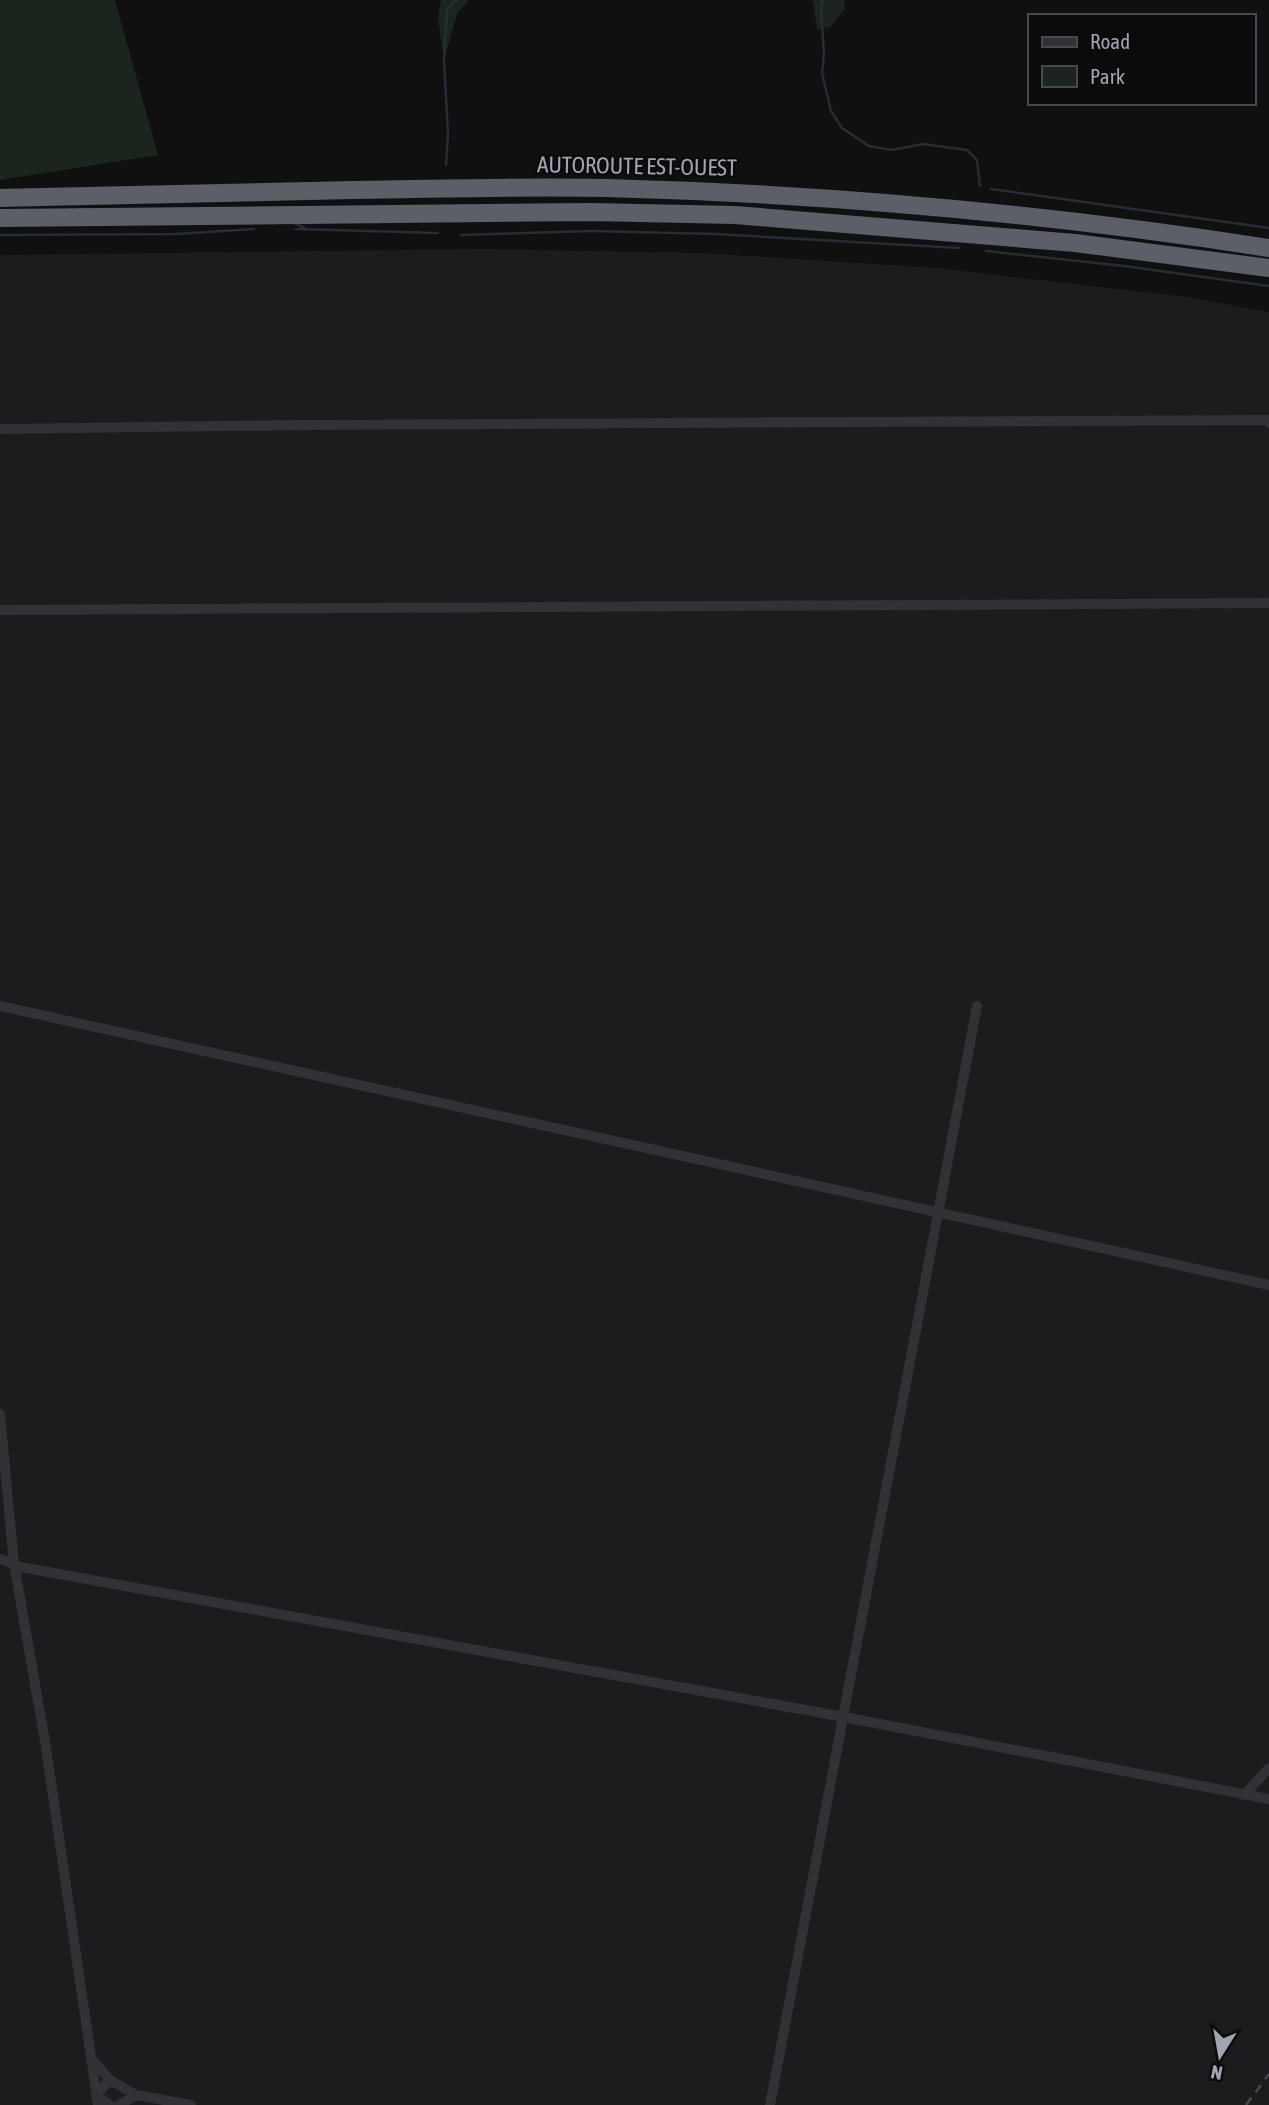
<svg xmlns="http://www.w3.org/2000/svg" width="1269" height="2105" font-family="'Asap Condensed',sans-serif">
<rect width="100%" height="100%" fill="#101011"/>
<path fill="#1c1c1e" d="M485,249L702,253L936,268L1187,297L1269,312V2105H0V255Z"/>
<path fill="#1c241e" d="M0,0H115L158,155L0,180Z
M441,0H469L457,14L444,60L438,19Z
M813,0H844L845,9L830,27L817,30Z"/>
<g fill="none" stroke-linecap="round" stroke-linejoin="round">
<path stroke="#262d35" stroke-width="2.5" d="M822,0L821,13L824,54L822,73L831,111L842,128L869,146L892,150L923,144L967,150L977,160L980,186
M446,165L448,134L444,60L447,9L457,0
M991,189L1269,228
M292,222L305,228
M296,229L438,233
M0,235L176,234L254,229
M461,235L592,231L716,234L959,248
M986,251L1124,266L1269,286"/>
<path stroke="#313136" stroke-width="10" d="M0,429L301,425L1267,420L1269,423
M0,610L1269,603
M0,1006L1269,1285
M0,1414L14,1564L45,1741L98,2105
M0,1559L14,1564
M15,1566L844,1717L1269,1799
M1244,1795L1269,1768
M91,2058L110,2080L136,2095L191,2105
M110,2080L96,2095L110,2105
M119,2105L136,2095
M770,2105L977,1006"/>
<path stroke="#5d5f68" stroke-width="18" d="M0,198C117,195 234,193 352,190C437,189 522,186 607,188C829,194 1050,214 1269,248
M0,218L591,212L735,215L1075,243L1269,268"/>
<path stroke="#484950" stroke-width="2.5" stroke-dasharray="9 7" stroke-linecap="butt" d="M1246,2105L1269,2074"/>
</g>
<g text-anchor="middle" stroke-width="5" stroke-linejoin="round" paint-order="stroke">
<g font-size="23" fill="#a1a5b3" stroke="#0b0b0c">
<text transform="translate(637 166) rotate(1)" y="8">AUTOROUTE EST-OUEST</text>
</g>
</g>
<rect x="1028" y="14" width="228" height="91" fill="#0b0b0c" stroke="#47494f" stroke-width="2"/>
<rect x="1042" y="37" width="35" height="10" fill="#313136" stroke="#47494f" stroke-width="2"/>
<text x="1090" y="49" font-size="21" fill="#a1a5b3">Road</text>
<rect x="1042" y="66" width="35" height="21" fill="#1c241e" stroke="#47494f" stroke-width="2"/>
<text x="1090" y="84" font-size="21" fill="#a1a5b3">Park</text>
<g transform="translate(1220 2056) rotate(191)" stroke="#0b0b0c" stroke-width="5" paint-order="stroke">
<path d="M0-5L12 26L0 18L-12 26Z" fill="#a1a5b3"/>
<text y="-10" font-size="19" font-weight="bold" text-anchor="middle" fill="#a1a5b3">N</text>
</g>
</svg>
